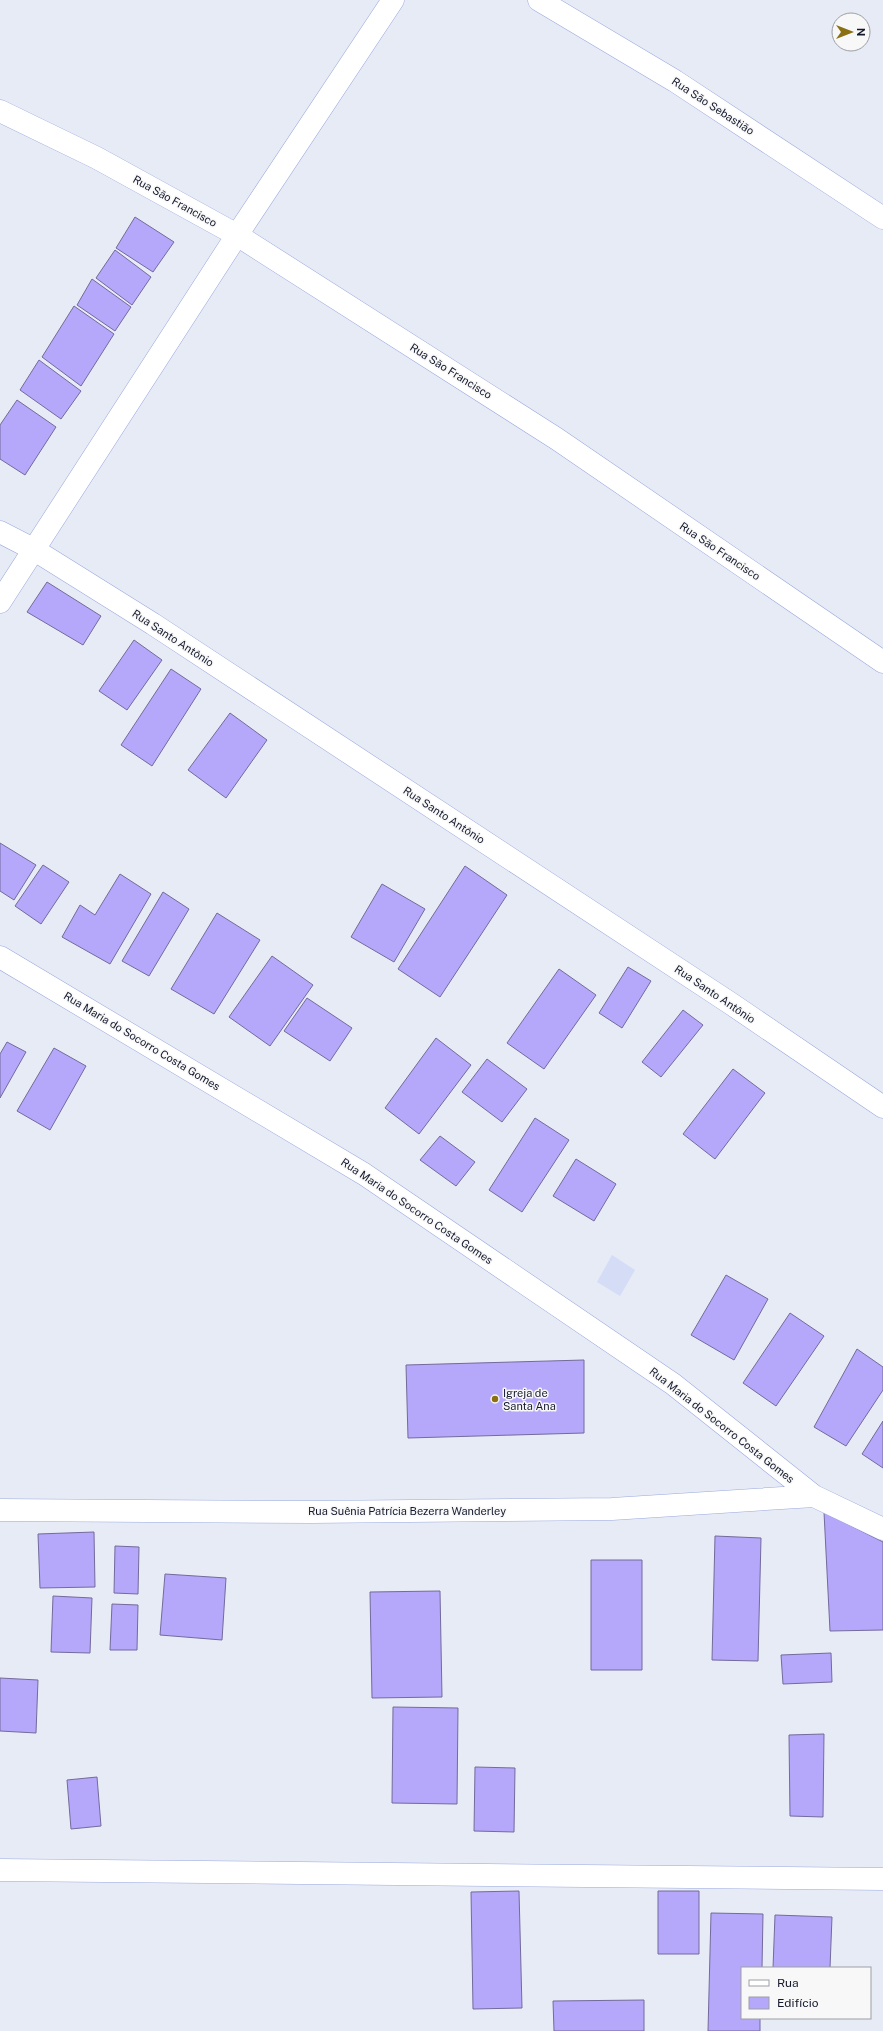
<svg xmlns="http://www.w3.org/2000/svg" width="883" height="2031" font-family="'Public Sans',sans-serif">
<rect width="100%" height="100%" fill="#e7ebf6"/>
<path fill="#d5ddf6" d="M612,1255L635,1270L620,1296L597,1282Z"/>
<path fill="#b5a7f9" stroke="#736a9d" d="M135,217L174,242L153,272L116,248Z
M115,250L151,277L132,305L96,278Z
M92,279L131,307L115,331L77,305Z
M74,306L114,334L81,386L42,357Z
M39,360L81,391L61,419L20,390Z
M17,400L56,427L25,475L0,459V425Z
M47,582L101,616L83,645L27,612Z
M134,640L162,660L127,710L99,691Z
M171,669L201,689L152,766L121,745Z
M230,713L267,740L226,798L188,770Z
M0,843L36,865L14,900L0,891Z
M43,865L69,882L41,924L15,906Z
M465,866L507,895L440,997L398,969Z
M120,874L151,894L110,964L62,937L80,905L95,915Z
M382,884L425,909L394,962L351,937Z
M163,892L189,909L149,976L122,961Z
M217,913L260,940L214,1014L171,989Z
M272,956L313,985L270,1046L229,1017Z
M628,967L651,981L622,1028L599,1013Z
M559,969L596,995L544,1069L507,1043Z
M307,998L352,1028L330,1061L284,1031Z
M683,1010L703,1025L661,1077L642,1062Z
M436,1038L471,1065L419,1134L385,1108Z
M7,1042L26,1052L0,1098V1054Z
M54,1048L86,1066L50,1130L17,1111Z
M487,1059L527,1089L502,1122L462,1092Z
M733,1069L765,1093L715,1159L683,1134Z
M535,1118L569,1140L522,1212L489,1190Z
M440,1136L475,1162L456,1186L420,1160Z
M576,1159L616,1184L594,1221L553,1196Z
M726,1275L768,1299L734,1360L691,1335Z
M790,1313L824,1336L776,1406L743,1383Z
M857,1349L883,1367V1390L846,1446L814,1427Z
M584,1360V1433L408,1438L406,1365Z
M883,1421V1468L862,1454Z
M824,1512L883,1542V1630L830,1631Z
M94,1532L95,1587L40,1588L38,1534Z
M715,1536L761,1538L758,1661L712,1660Z
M115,1546L139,1547L138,1594L114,1593Z
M591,1560H642V1670H591Z
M165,1574L226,1578L222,1640L160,1635Z
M440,1591L442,1697L372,1698L370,1592Z
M53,1596L92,1598L90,1653L51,1652Z
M112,1604L138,1605L137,1650H110Z
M831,1653L832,1682L783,1684L781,1655Z
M0,1678L38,1680L36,1733L0,1731Z
M393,1707L458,1708L457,1804L392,1803Z
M824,1734L823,1817L790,1816L789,1735Z
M475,1767L515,1768L514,1832L474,1831Z
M97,1777L101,1826L71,1829L67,1780Z
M519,1891L522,2008L473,2009L471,1892Z
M658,1891H699V1954H658Z
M711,1913L763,1914L762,1968H742V2018H760V2031H708Z
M775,1915L832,1917L830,1968H773Z
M644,2000V2031H554L553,2001Z"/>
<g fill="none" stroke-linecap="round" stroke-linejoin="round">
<defs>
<path id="minor" d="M539,0L675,81L883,218
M0,111L97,158L237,235L557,439L883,662
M0,532L33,549L153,624L730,1003L883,1107
M0,602L237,235L393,0
M0,957L364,1174L673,1384L814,1496L883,1529
M0,1510L312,1512L612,1509L814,1496
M0,1870L883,1879"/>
</defs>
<use href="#minor" stroke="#9aa9de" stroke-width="23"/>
<use href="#minor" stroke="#fff" stroke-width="22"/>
</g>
<circle fill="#8a7012" stroke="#f8f8f8" stroke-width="1.5" cx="495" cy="1399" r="4"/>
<g text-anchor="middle" stroke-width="3" stroke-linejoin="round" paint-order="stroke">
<g font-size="11" fill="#14192c" stroke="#f8f8f8">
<text transform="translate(713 106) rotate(33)" y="4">Rua São Sebastião</text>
<text transform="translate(175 201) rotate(29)" y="4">Rua São Francisco</text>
<text transform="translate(451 371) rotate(32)" y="4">Rua São Francisco</text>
<text transform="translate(720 551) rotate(34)" y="4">Rua São Francisco</text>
<text transform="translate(173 638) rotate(33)" y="4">Rua Santo Antônio</text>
<text transform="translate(444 815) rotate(33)" y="4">Rua Santo Antônio</text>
<text transform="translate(715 994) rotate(34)" y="4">Rua Santo Antônio</text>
<text transform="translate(142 1041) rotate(31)" y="4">Rua Maria do Socorro Costa Gomes</text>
<text transform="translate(417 1211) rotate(34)" y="4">Rua Maria do Socorro Costa Gomes</text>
<text transform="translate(722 1425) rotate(38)" y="4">Rua Maria do Socorro Costa Gomes</text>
<text x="407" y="1515">Rua Suênia Patrícia Bezerra Wanderley</text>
</g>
<g font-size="11" fill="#14192c" stroke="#f8f8f8" text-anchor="start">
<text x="503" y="1397">Igreja de<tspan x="503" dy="13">Santa Ana</tspan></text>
</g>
</g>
<rect x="741" y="1967" width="130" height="52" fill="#f8f8f8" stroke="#9d9fa6"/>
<rect x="749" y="1980" width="20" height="6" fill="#ffffff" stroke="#9d9fa6"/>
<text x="777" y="1987" font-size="12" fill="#14192c">Rua</text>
<rect x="749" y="1997" width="20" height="12" fill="#b5a7f9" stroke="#9d9fa6"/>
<text x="777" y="2007" font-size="12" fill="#14192c">Edifício</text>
<g transform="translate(851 32) rotate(90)"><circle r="19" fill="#f8f8f8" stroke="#9d9fa6"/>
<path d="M0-3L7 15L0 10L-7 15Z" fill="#8a7012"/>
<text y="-6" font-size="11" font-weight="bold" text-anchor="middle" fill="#14192c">N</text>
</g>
</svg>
